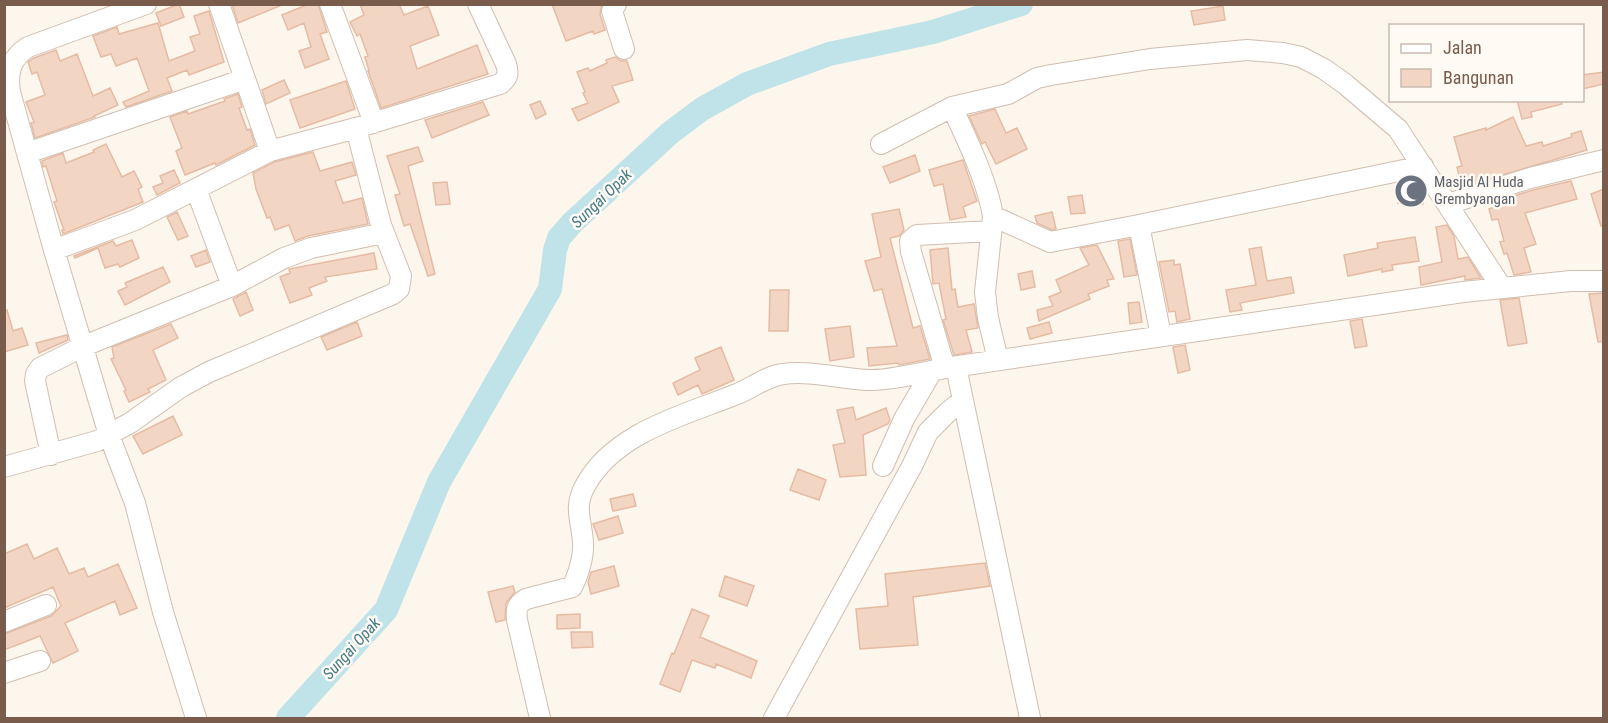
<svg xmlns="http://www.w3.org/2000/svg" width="1608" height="723" font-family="'Roboto Condensed',sans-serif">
<rect width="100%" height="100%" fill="#fdf6ec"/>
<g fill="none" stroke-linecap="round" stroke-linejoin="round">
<path stroke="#bfe3e8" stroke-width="24" d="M288,718L386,610L439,482L550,289L555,250L559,238L572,223L670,133L702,109L747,84L829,54L933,32L1021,4"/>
</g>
<path fill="#f3d5c3" stroke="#e6bba3" stroke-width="1.5" d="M179,4L184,17L161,26L156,13Z
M232,4H282V5L238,23Z
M309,4H318L327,32L320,34L329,59L305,68L299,51L311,47L304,23L288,30L282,15Z
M360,4H399L404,15L428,6L439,35L410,46L417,69L477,45L488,74L381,108L368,71H369L365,57L368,56L360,34L357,36L350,22L364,15Z
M552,4H602L600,14L605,30L594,34L593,31L566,41Z
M1223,6L1225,20L1194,25L1191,11Z
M209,11L224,62L189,75L187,70L167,78L172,91L126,107L123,102L149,91L137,58L116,66L111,54L101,57L93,36L117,27L119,34L158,23L169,61L195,51L190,37L200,34L194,16Z
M56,50L60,61L77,54L93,96L110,88L118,105L94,116L95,117L35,138L31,123L34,122L26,102L45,95L37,72L32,74L28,62L34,58Z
M615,57L621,61H627L633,80L612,86L619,102L578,121L572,109L588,103L583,93L585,92L577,72L588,68L590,71L607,63L606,60Z
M1604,72V84L1582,89V75Z
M284,80L290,93L266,104L262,90Z
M346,81L355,109L300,128L290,100Z
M238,94L242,107L239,108L247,130L250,129L255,145L216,165L215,163L185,175L176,151L182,148L170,117L187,111L188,114L225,101L224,99Z
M1517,100H1561L1562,104L1531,112L1532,117L1522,119Z
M540,101L546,114L536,119L530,105Z
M483,102L489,115L432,138L425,120Z
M995,109L1006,133L1017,128L1027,149L996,164L985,142L982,144L969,116Z
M1513,117L1526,146L1542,142L1543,146L1572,137L1571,134L1581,131L1587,150L1462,187L1457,167L1462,166L1454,137L1486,128V130Z
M106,144L122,177L134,171L142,187L138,189L143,202L63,234L62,230H64L54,202L57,201L46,166L43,167L42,161L63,153L66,163L94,152L93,150Z
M418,147L423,161L408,166L435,274L428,276L410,224L404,226L395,195L400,194L387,156Z
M313,152L320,171L352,162L356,175L335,181L343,203L362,198L368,224L308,236L295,241L289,225L275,230L270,217L267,218L256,189L253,173L274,162Z
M915,155L920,171L890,183L883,167Z
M963,160L977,201L963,207L966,217L950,220L943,184L934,186L929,170Z
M174,170L180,183L157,195L153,187L163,183L160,176Z
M1417,180L1424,190L1423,204L1398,203L1400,183Z
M1571,181L1577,199L1525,213L1536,244L1524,248L1531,272L1514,275L1507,253L1504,254L1500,242L1504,241L1498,219L1492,220L1489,209L1494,207L1493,202L1533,190Z
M447,182L450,204L436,205L433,183Z
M1604,189V226H1601L1591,194Z
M1082,195L1085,213L1071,214L1068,197Z
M899,209L904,230L899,236L890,238L913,328L920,326L930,359L899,365L898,363L869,366L867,348L897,346L882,289L874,291L865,261L881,257L872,214Z
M177,212L188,236L178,240L167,217Z
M1052,212L1056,229L1052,230L1037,223L1035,216Z
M1447,225L1454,236L1458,259L1468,257L1481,278L1465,280V276L1421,285L1419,267L1442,262L1436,227Z
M1415,237L1419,261L1392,265L1393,270L1382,272V269L1348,276L1344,255L1378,248L1377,243Z
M1130,239L1137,275L1124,277L1118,241Z
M132,240L139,258L120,267L118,264L105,268L98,248L75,258L74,256L113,241L116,246Z
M1097,245L1114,279L1107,280L1109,286L1088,294L1090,299L1039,321L1037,310L1053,306L1049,297L1061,292L1056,280L1089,265L1080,248Z
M1261,247L1267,281L1291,277L1294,293L1240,303L1242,310L1230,312L1226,290L1256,285L1249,249Z
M948,248L952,290L955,289L958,307L974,304L978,328L966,330L972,352L954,355L943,320L946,319L939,283L933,284L930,250Z
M206,250L210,262L196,267L191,256Z
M374,253L377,269L325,277L327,281L309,288L312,295L290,303L280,277L290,273L289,269Z
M1174,260V265L1180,264L1190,319L1177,322L1175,311L1169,312L1159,262Z
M163,267L170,282L125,305L118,291L127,287L125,283Z
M1032,271L1035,287L1021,290L1018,274Z
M770,290H789L788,331H769Z
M246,292L253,310L240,316L233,299Z
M1604,293V341L1598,342L1589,294Z
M1519,298L1527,343L1508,346L1500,300Z
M1139,302L1142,322L1130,324L1128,303Z
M7,310L13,331L22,328L28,345L4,352V311Z
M1362,319L1367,346L1355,348L1350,321Z
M357,322L362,336L327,350L321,337Z
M1049,322L1052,333L1030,339L1027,328Z
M171,324L178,338L153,350L166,380L148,389L150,392L129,402L124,391L126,390L111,359L114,358L112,347Z
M850,326L854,357L830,361L825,329Z
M67,335L68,340L39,353L36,343Z
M1185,345L1190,370L1178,373L1173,347Z
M721,347L734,380L702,394L698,385L678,395L673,383L700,370L695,358Z
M853,407L856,420L886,408L890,420L888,424L863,435L866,475L840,477L833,445L845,443L837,410Z
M173,416L182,435L143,454L133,436Z
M798,469L826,480L819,500L790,490Z
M633,494L636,506L613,511L610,499Z
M618,516L623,533L599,540L593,524Z
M27,544L34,559L57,548L69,574L84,568L88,577L118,564L137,608L120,615L115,601L65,623L78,651L53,663L40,636L4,650V634L51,616L61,606L53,587L4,608V554Z
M985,563L990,586L913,597L918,645L860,649L856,609L888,606L885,574Z
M614,566L619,586L591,594L588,582L591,572Z
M725,576L754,586L747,606L719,596Z
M513,586L515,592L506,603L505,620L496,622L488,592Z
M692,609L709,616L700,637L757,661L751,678L716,664L715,668L692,660L680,692L660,684L672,653L674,654Z
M580,614V628L557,629V615Z
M571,632H592L593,647L572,648Z"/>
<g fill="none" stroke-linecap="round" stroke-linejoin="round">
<defs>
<path id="minor" d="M146,4L28,47C11,58 7,72 10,92L54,250L109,435L135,503L163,612L196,718
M219,4L270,151
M330,4L374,123
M616,4L612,11L624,49
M952,107C967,140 987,180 993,216L985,292L988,318L998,360
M881,144L952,107L1008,94L1037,78L1051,75L1150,59L1247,50L1283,53L1301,57L1324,69L1345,84L1398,129L1502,288
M27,153L245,79
M196,189L232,286
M1448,204L1530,178L1604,160
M993,216L1050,242L1139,225
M54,250L135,220L270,151L356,128L500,84C508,78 509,74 506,64L478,4
M1161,336L1139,225L1423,166
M956,367L1030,718
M945,368L911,252L910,241L917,235L991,231
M51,455L35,381L36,374L40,368L84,346L232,286L284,258L311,248L384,233
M883,466L904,419L932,371
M4,467L97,441L130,423L181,387L209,372L393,294L399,289L401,276L381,225L356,128
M4,622L46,605
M4,673L40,661
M540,718L517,620C516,610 516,605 526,599L572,587C578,576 584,556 583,543C582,521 573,508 585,486C614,432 685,415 737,394C752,388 767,376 783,374C811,370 841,379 869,380C888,381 926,372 945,368L1463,292L1571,281H1604
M774,718L912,466L928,432L948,412L963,400"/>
</defs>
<use href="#minor" stroke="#d1beb0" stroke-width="22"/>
<use href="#minor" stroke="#fff" stroke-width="20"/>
</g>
<defs>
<symbol id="mosque-disc" viewBox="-11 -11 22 22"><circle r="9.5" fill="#6b7280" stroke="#fffaf3"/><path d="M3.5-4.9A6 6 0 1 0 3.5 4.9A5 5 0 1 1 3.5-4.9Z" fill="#fff"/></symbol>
</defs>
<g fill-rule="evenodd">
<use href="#mosque-disc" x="1392" y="172" width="38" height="38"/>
</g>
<g text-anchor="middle" stroke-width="5" stroke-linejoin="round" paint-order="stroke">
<g font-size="15" fill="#5b616d" stroke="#fffaf3" text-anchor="start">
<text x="1434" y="187">Masjid Al Huda<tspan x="1434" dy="17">Grembyangan</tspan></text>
</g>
<g font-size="16" font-style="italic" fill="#437c86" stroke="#fffaf3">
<text transform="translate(601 198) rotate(-44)" y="6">Sungai Opak</text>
<text transform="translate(351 648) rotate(-48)" y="6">Sungai Opak</text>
</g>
</g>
<rect width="1608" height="723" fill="none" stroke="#7a5c4d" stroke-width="12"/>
<rect x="1389" y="24" width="195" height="78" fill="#fffaf3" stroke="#cabbb1" stroke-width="1.5"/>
<rect x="1401" y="44" width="30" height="9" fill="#ffffff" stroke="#cabbb1" stroke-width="1.5"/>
<text x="1443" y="54" font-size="18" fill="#7a5c4d">Jalan</text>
<rect x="1401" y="69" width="30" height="18" fill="#f3d5c3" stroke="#cabbb1" stroke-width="1.5"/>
<text x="1443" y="84" font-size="18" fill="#7a5c4d">Bangunan</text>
</svg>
